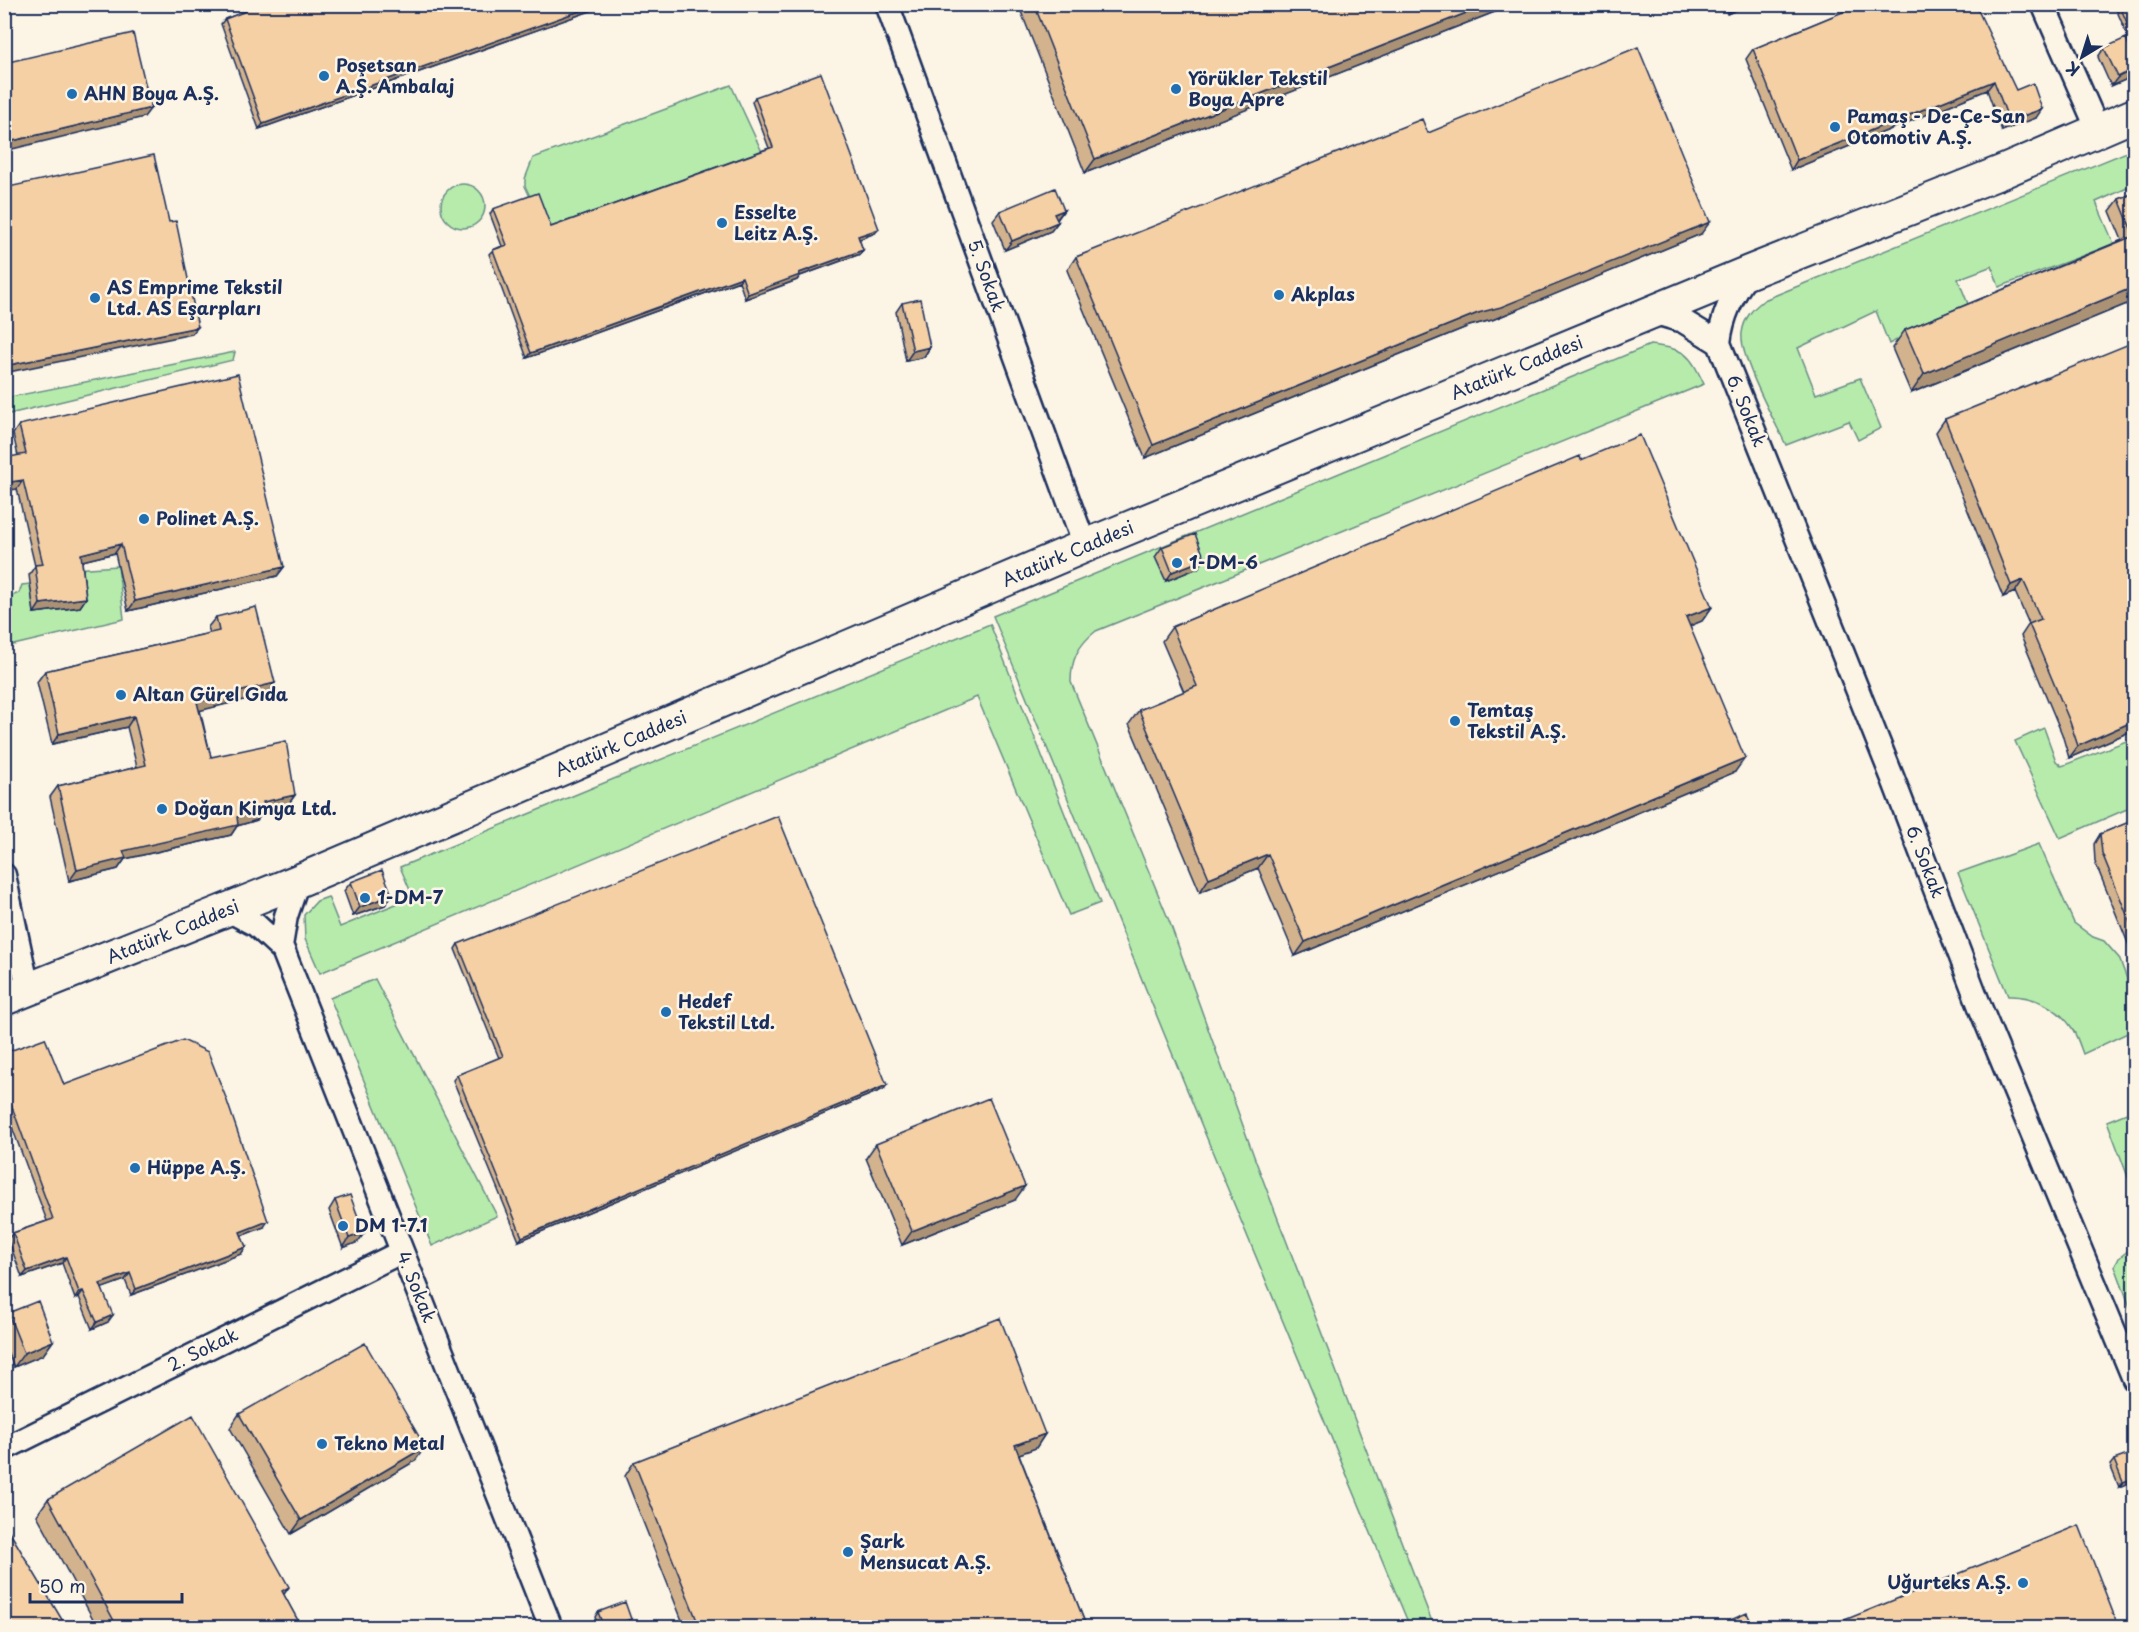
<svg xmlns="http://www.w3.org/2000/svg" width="2139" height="1632" font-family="'Playpen Sans',sans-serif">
<rect width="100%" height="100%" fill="#fcf5e5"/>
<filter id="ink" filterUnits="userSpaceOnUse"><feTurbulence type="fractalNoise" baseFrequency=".0167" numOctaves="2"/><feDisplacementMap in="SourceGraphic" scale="12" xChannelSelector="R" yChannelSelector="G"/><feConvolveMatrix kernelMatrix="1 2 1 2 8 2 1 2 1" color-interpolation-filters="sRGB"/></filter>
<g filter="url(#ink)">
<path fill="#b6ebac" stroke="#688d85" stroke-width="1.5" d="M731,85L763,154L547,232L525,186V179L533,158Z
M2134,149V185L2096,202L2114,244L1999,287L1992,266L1958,279L1968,304L1889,344L1876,311L1798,348L1816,394L1860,378L1881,428L1858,440L1849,421L1786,445C1775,422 1739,357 1742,333C1744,318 1752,309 1764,300Z
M441 206a22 22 0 1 1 44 0a22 22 0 1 1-44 0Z
M1650,345C1686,349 1689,353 1704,384L1096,631C1078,645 1071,660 1071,682L1170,923L1255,1159L1434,1627H1410L1222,1175L993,616Z
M235,352L233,360L5,415V398Z
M118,566L124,619L5,647V599L19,593L22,585L30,584L34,613L79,607L75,569Z
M990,624L1100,903L1069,915L977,697L320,973L305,939L304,915L317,901L328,897L340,927L413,897L400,867Z
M2044,728L2056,761L2062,766L2134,738V806L2060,838L2015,741Z
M2039,844L2074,923L2093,937L2104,941L2119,958L2134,997V1030L2083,1054C2080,1046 2077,1036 2072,1028C2058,1007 2032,995 2008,996L1958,873Z
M375,979L497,1216L432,1246L330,998Z
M2134,1110V1193L2107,1121Z
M2134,1246V1318L2115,1266L2119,1258Z"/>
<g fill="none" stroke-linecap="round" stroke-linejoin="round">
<defs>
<path id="street" d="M887,4L1085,546
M2043,4L2098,130
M1652,312L1683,321L1719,343C1722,315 1733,294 1749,272
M1719,343L1893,779L1980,1007L2134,1379
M4,875L28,989
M228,910L256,925L283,950L551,1628
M281,946L286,916L298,881
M4,1449L401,1252"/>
<path id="secondary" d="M4,999L298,881L1085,546L1749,272L2004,171L2134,115"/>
</defs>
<use href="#street" stroke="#1b2f5e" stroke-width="27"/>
<use href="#secondary" stroke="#1b2f5e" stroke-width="36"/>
<use href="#street" stroke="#fcf5e5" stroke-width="22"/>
<use href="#secondary" stroke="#fcf5e5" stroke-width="32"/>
</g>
<path fill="#d3b38e" stroke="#1b2f5e" stroke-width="1.5" d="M238,4H610L259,129L221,24L225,19L241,13Z
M1018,4H1515L1085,173Z
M1723,4H1750L1727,14Z
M1862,4L2016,90L2036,118L2002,131L1987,90L1791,170L1746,59L1753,49Z
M2114,4H2134V34L2128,37Z
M2104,48L2134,58V74L2132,77L2111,86L2098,57Z
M755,97L875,233L859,239L863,250L860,254L800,276L797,280L745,299L739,281L527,358L489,254L493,250L502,246L490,214L493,209L551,227L769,148L752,102Z
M1428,133L1701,234L1492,320L1469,326L1145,458L1067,270L1076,257Z
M2134,193V301L1911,393L1892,348L1905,330L2122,240L2110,211L2119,199Z
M1064,210L1057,220L1058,222L1051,231L1005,250L993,220L1000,211Z
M902,303L930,347L924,357L906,361L896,312Z
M1945,419L2134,655V730L2069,758L2062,734L2021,636L2029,624L2015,592L2003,597L1936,432Z
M19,425L284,567L277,576L128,611L115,553L82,561L86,598L80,607L34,613L29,575L35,566L17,489L18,456L13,434Z
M1581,460L1712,607L1702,621L1690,626L1735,772L1295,956L1258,868L1200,892L1129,724L1139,710L1184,692L1162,641L1172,627Z
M1162,547L1205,559L1198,568L1166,581L1155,557Z
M216,617L268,694L200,710L211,757L295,795L287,806L264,811L257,820L237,826L231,835L125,859L118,869L69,881L50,797L58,786L137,767L127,727L52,744L37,682L45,671L210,633L208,627Z
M2134,820V958L2095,862L2094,844L2100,834Z
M351,882L392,895L385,905L353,916L344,891Z
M458,944L884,1089L519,1241L453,1080L457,1075L499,1058L455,949Z
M4,1053L64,1085L264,1227L241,1236L246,1247L241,1254L131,1295L125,1280L102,1288L108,1322L92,1329L79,1297L75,1299L62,1263L22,1277L8,1239L13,1233L47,1221L6,1111L4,1112Z
M876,1144L1015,1200L902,1245L866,1158Z
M335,1200L364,1233L358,1242L343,1248L329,1210Z
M8,1313L53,1341L43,1355L14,1367L4,1344V1317Z
M239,1414L415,1461L291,1534L230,1428Z
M1045,1434L1036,1448L1019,1454L1087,1628H685L625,1476L634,1462Z
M2114,1460L2134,1466L2119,1487L2110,1465Z
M48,1499L284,1595L302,1628H98L37,1515Z
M598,1612L628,1624L617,1628H599L595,1617Z"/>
<path fill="#ac9274" stroke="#1b2f5e" stroke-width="1.5" d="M599,4H610L259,129L263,124Z
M1489,4H1515L1085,173L1095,159Z
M1742,4H1750L1727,14L1731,9Z
M2134,31V34L2128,37L2131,32Z
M2134,69V74L2132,77L2111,86L2118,77Z
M1994,81L1987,90L1791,170L1797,160Z
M151,108L144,117L4,151V143Z
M2042,109L2036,118L2002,131L2009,121Z
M1064,210L1057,219L1048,223L1054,214Z
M1058,222L1051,231L1005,250L1012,241Z
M1710,222L1701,234L1492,320L1469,326L1145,458L1153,445L1478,313Z
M879,229L875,233L855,241L858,236Z
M863,250L860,254L800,276L797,280L745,299L748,294L799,273Z
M742,277L739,281L527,358L531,353Z
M2134,287V301L1911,393L1924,374Z
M198,327L192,334L4,373V366Z
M930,347L924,357L906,361L913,351Z
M23,480L17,489L4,491V483Z
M121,544L115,553L74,563L81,554Z
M1205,559L1198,568L1166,581L1172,572Z
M284,567L277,576L128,611L135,601Z
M2023,580L2015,592L2003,597L2011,585Z
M86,598L80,607L34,613L40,604Z
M1712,607L1702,621L1677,631L1686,617Z
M275,683L268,694L190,713L197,702Z
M134,716L127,727L52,744L59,734Z
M2134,721V730L2069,758L2078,746Z
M1745,758L1735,772L1295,956L1305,942Z
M295,795L287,806L264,811L257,820L237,826L231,835L125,859L118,869L69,881L77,870L123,851L237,817L263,802Z
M1268,854L1258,868L1200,892L1209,878Z
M392,895L385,905L353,916L360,907Z
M887,1085L884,1089L519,1241L522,1237Z
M11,1104L6,1111L4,1112V1107Z
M1025,1186L1015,1200L902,1245L912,1231Z
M268,1221L264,1227L235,1238L240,1232Z
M364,1233L358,1242L343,1248L349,1238Z
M246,1247L241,1254L131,1295L136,1289Z
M66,1257L62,1263L22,1277L27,1271Z
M130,1273L125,1280L95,1291L100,1284Z
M83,1291L79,1297L75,1299L79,1292Z
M113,1315L108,1322L92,1329L97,1322Z
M53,1341L43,1355L14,1367L24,1353Z
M1045,1434L1036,1448L1005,1459L1015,1445Z
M425,1447L415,1461L291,1534L301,1520Z
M2134,1478V1481L2119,1487L2123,1482Z
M289,1587L278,1603L282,1591Z
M631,1619L628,1624L617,1628H607Z"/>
<path fill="#f5d0a5" stroke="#1b2f5e" stroke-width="1.5" d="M243,4H599L263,124L225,19L246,11Z
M1034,4H1489L1095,159Z
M1729,4H1742L1731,9Z
M1862,4H1975L2016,90L2033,83L2042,109L2009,121L1994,81L1797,160L1753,49Z
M2119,4H2134V31L2131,32Z
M133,33L151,108L4,143V63Z
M2126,38L2134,58V69L2118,77L2104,48Z
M1638,47L1710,222L1501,307L1478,313L1153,445L1076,257L1422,119L1428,133Z
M821,73L879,229L858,236L863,250L799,273L800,275L748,294L742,277L531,353L493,250L507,245L493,209L538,193L551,227L773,147L755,97Z
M154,155L169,222L176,221L198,327L4,366V188Z
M1055,188L1064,210L1054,214L1058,222L1012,241L1000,211Z
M2134,193V236L2119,199Z
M2131,237L2134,245V287L1924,374L1905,330Z
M920,299L930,347L913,351L902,303Z
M2134,342V531L2133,532L2134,536V645L2131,647L2134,655V721L2078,746L2070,722L2029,624L2041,619L2023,580L2011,585L1945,419Z
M238,374L284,567L135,601L121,544L81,554L86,598L40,604L35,565L43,564L23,480L4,483V458L26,454L19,425Z
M1640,435L1712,607L1686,617L1745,758L1305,942L1268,854L1209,878L1139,710L1197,686L1172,627L1580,456L1581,460Z
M1195,534L1205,559L1172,572L1162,547Z
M256,607L275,683L197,702L211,757L286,741L295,795L263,802L265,809L237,817L238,825L123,851L126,858L77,870L58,786L146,765L134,716L59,734L45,671L219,631L216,617Z
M778,816L887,1085L522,1237L457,1075L503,1056L458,944Z
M2134,820V932L2102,853L2100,834Z
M382,870L392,895L360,907L351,882Z
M45,1038L64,1085L183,1040L208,1052L226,1098L268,1221L240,1232L246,1247L136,1289L130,1273L100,1284L113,1315L97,1322L83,1291L79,1292L66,1257L27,1271L13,1233L53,1219L11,1104L4,1107V1053Z
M989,1098L1025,1186L912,1231L876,1144Z
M350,1195L364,1233L349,1238L335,1200Z
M38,1301L53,1341L24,1353L8,1313Z
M1000,1318L1045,1434L1015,1445L1087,1628H700L634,1462Z
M365,1343L425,1447L301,1520L239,1414Z
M193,1415L289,1587L282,1591L302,1628H118L48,1499Z
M2130,1454L2134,1466V1478L2123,1482L2114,1460Z
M2079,1525L2119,1628H1825Z
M6,1526L67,1628H4V1528Z
M625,1602L631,1619L607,1628H604L598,1612Z
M1747,1613L1754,1628H1712Z"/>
</g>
<g fill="#1f6fb2" stroke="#fcf5e5" stroke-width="2">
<circle cx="324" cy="76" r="6"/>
<circle cx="1176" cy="89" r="6"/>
<circle cx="72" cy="94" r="6"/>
<circle cx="1835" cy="127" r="6"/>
<circle cx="722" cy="223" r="6"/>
<circle cx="1279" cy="295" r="6"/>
<circle cx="95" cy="298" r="6"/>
<circle cx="144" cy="519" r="6"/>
<circle cx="1177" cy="563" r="6"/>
<circle cx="121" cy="695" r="6"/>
<circle cx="1455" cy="721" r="6"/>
<circle cx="162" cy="809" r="6"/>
<circle cx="365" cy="898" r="6"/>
<circle cx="666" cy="1012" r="6"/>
<circle cx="135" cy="1168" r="6"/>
<circle cx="343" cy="1226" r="6"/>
<circle cx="322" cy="1444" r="6"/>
<circle cx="848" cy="1552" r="6"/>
<circle cx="2023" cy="1583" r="6"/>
</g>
<g text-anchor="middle" stroke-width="5" stroke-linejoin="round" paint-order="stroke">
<g font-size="18" font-weight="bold" fill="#1b2f5e" stroke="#fcf5e5" text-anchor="start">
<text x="336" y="72">Poşetsan<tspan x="336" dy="21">A.Ş. Ambalaj</tspan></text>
<text x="1188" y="85">Yörükler Tekstil<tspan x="1188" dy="21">Boya Apre</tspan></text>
<text x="84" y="100">AHN Boya A.Ş.</text>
<text x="1847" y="123">Pamaş - De-Çe-San<tspan x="1847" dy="21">Otomotiv A.Ş.</tspan></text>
<text x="734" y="219">Esselte<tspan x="734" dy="21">Leitz A.Ş.</tspan></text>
<text x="107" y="294">AS Emprime Tekstil<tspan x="107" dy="21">Ltd. AS Eşarpları</tspan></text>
<text x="1291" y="301">Akplas</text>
<text x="156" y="525">Polinet A.Ş.</text>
<text x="1189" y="569">1-DM-6</text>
<text x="133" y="701">Altan Gürel Gıda</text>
<text x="1467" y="717">Temtaş<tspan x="1467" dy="21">Tekstil A.Ş.</tspan></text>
<text x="174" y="815">Doğan Kimya Ltd.</text>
<text x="377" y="904">1-DM-7</text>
<text x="678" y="1008">Hedef<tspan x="678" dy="21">Tekstil Ltd.</tspan></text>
<text x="147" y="1174">Hüppe A.Ş.</text>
<text x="355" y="1232">DM 1-7.1</text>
<text x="334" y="1450">Tekno Metal</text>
<text x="860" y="1548">Şark<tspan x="860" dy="21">Mensucat A.Ş.</tspan></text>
<text x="2011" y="1589" text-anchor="end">Uğurteks A.Ş.</text>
</g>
<g font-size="18" fill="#1b2f5e" stroke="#fcf5e5">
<text transform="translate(986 276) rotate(70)" y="6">5. Sokak</text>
<text transform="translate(1517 368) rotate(-22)" y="6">Atatürk Caddesi</text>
<text transform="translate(1746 411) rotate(68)" y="6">6. Sokak</text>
<text transform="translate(1068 554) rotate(-23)" y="6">Atatürk Caddesi</text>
<text transform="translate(621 744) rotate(-23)" y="6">Atatürk Caddesi</text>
<text transform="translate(1925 862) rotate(69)" y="6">6. Sokak</text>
<text transform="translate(173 932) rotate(-22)" y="6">Atatürk Caddesi</text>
<text transform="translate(416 1287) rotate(68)" y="6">4. Sokak</text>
<text transform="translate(203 1350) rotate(-26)" y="6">2. Sokak</text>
</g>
</g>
<rect width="2139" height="1632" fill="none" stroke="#fcf5e5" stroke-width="24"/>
<rect x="12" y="12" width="2115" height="1608" fill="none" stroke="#1b2f5e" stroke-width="2" filter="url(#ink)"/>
<g transform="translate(2082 57) rotate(218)" stroke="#fcf5e5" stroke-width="4.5" paint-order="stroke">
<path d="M0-4.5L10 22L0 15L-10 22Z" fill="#1b2f5e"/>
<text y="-9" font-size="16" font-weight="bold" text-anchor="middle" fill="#1b2f5e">K</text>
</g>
<path d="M30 1593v9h152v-9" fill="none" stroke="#1b2f5e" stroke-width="3"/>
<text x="39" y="1593" font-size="18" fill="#1b2f5e" stroke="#fcf5e5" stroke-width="4.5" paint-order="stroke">50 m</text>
</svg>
